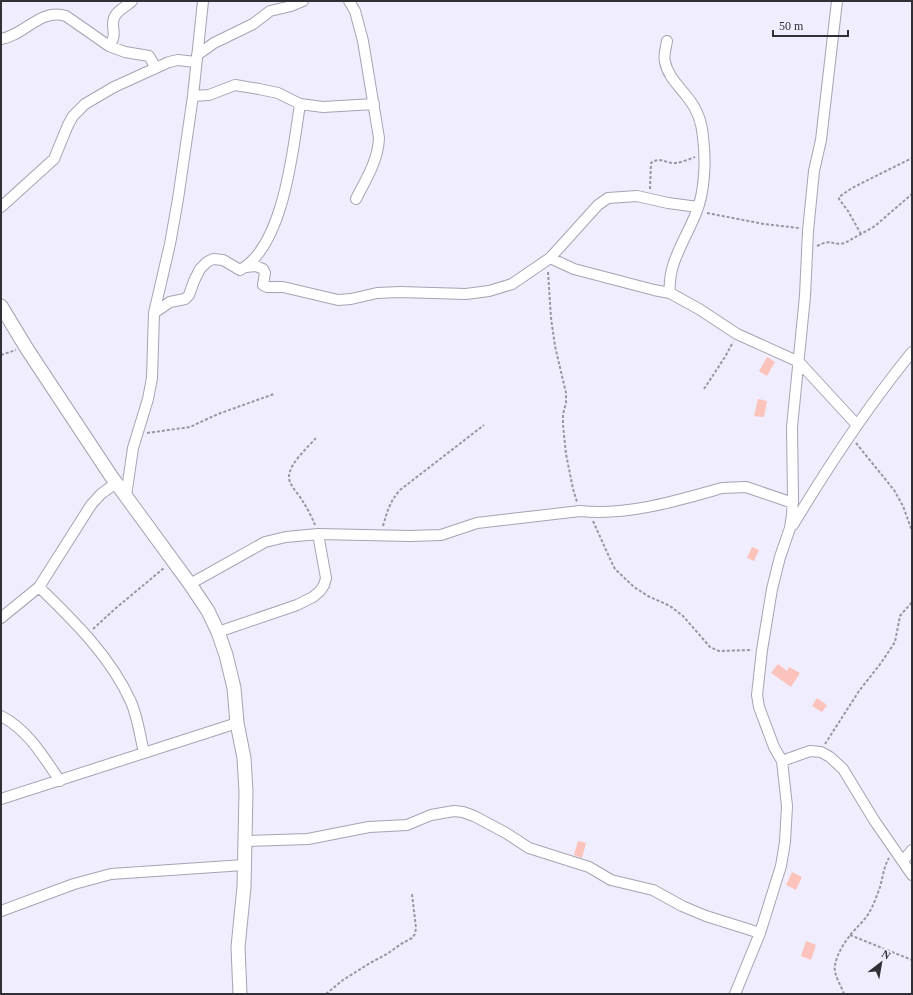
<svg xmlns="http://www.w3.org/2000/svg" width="913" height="995" font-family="Georgia,serif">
<rect width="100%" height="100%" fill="#f0edfe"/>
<path fill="#fbc3bb" d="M767,357L775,362L767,376L759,371Z
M758,399L767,401L764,417L754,416Z
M752,547L759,550L754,561L747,558Z
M778,664L787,671L789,667L800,673L791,687L771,673Z
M817,698L827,705L822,712L812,706Z
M578,841L586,843L582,858L574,855Z
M792,872L802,877L796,890L786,885Z
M806,941L816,945L811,960L801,956Z"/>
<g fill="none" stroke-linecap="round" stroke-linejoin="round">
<defs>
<path id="street" d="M349,1L355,11L363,41L379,138C378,161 366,179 356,199
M1,39C25,35 40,8 66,16L109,46L125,52L149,56L153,63L154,69
M667,41C666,48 663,56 665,62C668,77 680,87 688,98C697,109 702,124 703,137C706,160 705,192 696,213C686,239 667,264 670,293
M109,46C119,34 109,25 115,16C118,10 127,6 132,1
M197,55L214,43L253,24L270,11L291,6L303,1
M193,96L209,95L235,85L259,89L278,93L300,104L323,107L374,104
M1,207L54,159L68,125L73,116L85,104L114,87L169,62L178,60L196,62
M550,258L574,269L654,290L670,293L699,309L737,334L799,362L857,425
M246,267L256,266L263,269L265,273L263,285L267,287H283L338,300L351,299L377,293L400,292L466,294L489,291L512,284L550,258L598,205L608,198L637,196L668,203L698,207
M154,313L170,302L185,299L189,295L194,281L200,269L207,262L213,259L223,260L240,270C284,246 293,149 300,104
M126,496L133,448L148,399L152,378L154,313L170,244L178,199L193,96L203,1
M793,525C829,465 868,406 912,352
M190,584L265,542L286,537L318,534L410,536L441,535L477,523L580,511C628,516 676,501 722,488L746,487L793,503
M39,587C74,621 111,657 131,702C138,718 140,736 144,753
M1,618L39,587L91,505L101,494L116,483
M218,632L297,605L313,597L320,591L324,585L326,578L318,534
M1,716C28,730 43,756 60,781
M782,761L810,751L821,752L830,757L843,769L874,820L912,875
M1,799L237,723
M245,841L308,839L369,827L407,825L431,815L454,811L463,812L474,816L506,833L529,848L589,867L611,880L653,890L682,906L706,916L760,933
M903,861L912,850
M1,911L74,884L111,874L244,865
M735,994L760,933L781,866L785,842L787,806L782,761L774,747L759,707L757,695L762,650L772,589L780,557L790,528L792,515L793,498L792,427L805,296L808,231L814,171L821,140L837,1"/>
<path id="secondary" d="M1,306L27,349L111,476L190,584L208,611L218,632L226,655L234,688L237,723L244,758L246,792L244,887L238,947L240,994"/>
</defs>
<use href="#street" stroke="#a6a3b3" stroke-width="12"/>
<use href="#secondary" stroke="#a6a3b3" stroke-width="15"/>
<path stroke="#9896a2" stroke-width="2" stroke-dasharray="3 2" stroke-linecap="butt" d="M650,189L651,163C660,156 666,164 676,163C682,162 690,159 695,157
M707,213L764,224L799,228
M861,234L848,211L839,199V197L852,188L912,158
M817,246C832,238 832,246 845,243L875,226L912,194
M548,272L551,318L555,346L566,393V403L563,414V425L566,454L573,489L577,502
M1,355L16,350
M704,389L725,357L733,342
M147,433L190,427L218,414L274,394
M856,443L894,490L903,506L912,531
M593,521L611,561L615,569L634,587L648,596L670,606L683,616L710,647L719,651L752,650
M315,525C312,517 307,508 302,500C298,493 288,484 289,476C290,463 308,447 316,438
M383,526C387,512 390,501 400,490L484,425
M93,629L116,608L164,568
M825,744L859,691L881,663L895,642L900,616L912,602
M850,935L912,960
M326,994L343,980L370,963L387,954L401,944L412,938L415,934L416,928L412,894
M844,994C841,985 833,974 835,965C837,954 844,943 851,934C857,927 864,921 869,913C873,906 876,898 879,890C883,879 883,868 889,858"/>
<use href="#street" stroke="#fff" stroke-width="10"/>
<use href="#secondary" stroke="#fff" stroke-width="13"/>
</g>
<rect width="913" height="995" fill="none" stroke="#313036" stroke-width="4"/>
<g transform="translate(881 963) rotate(31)" stroke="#f0edfe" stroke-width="3" paint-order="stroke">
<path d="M0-3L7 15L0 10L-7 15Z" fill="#313036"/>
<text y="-6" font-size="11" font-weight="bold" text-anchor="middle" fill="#313036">N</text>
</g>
<path d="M773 30v6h75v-6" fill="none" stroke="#313036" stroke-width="2"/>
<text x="779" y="30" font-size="12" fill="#313036" stroke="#f0edfe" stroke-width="3" paint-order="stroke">50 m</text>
</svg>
